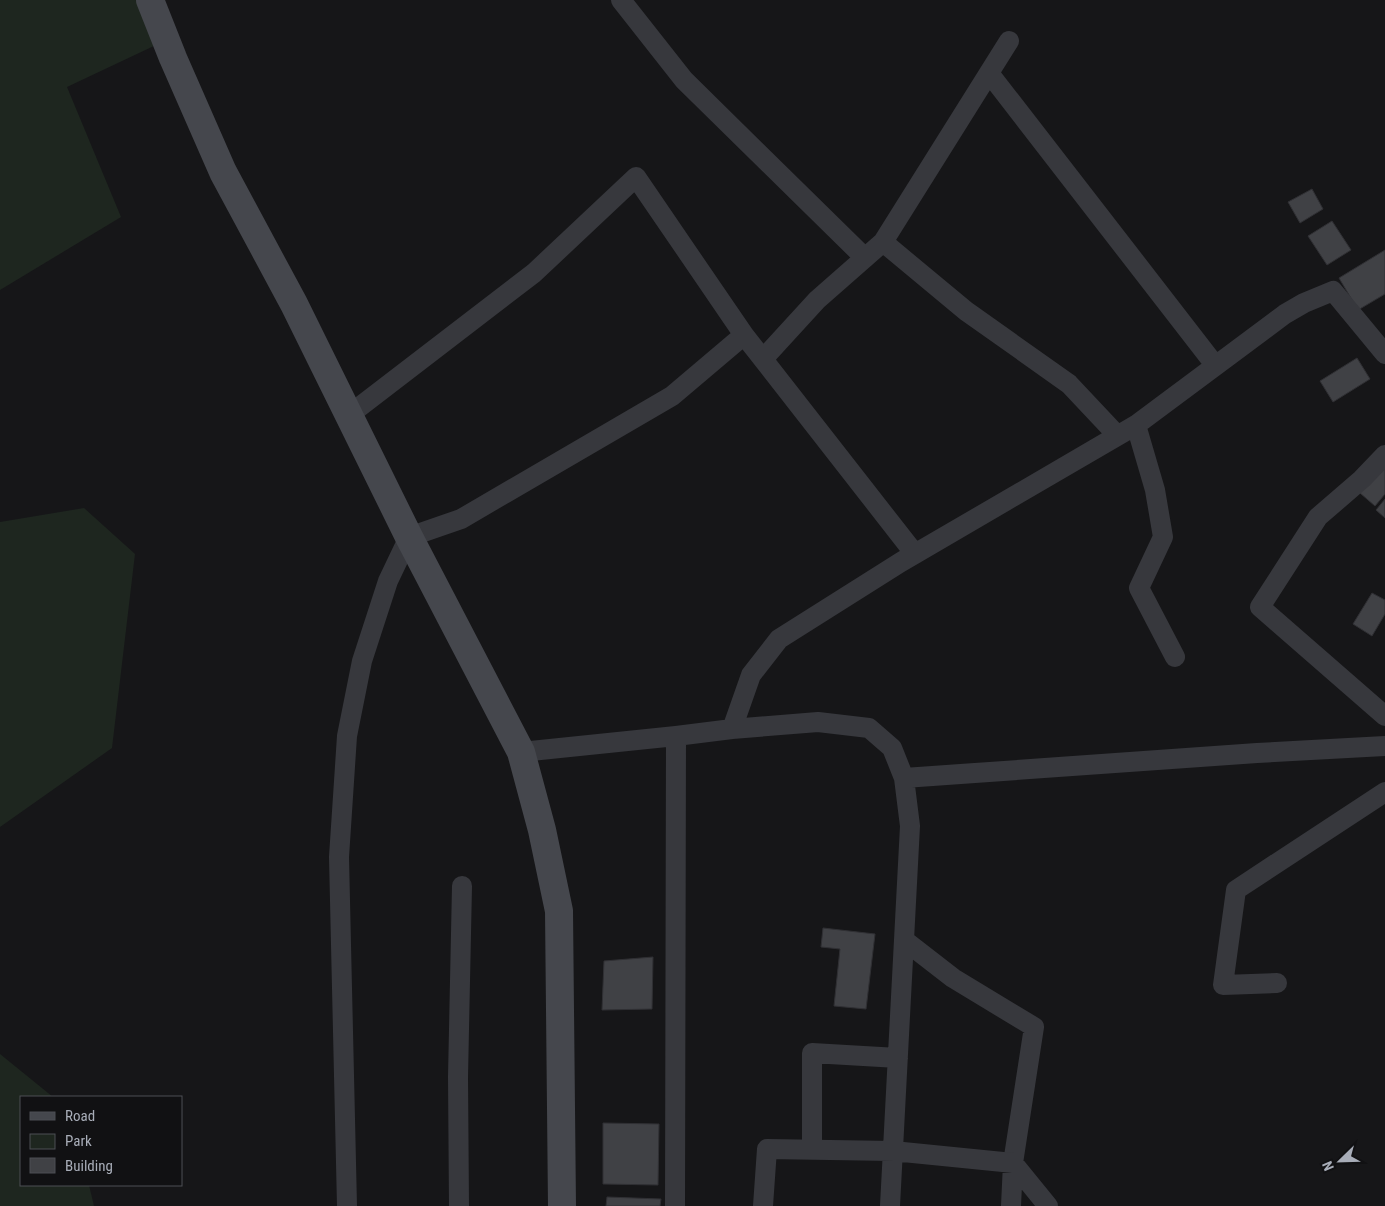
<svg xmlns="http://www.w3.org/2000/svg" width="1385" height="1206" font-family="'Roboto Condensed',sans-serif">
<rect width="100%" height="100%" fill="#161618"/>
<path fill="#1e261f" d="M0,0H141L156,45L67,87L121,217L0,290Z
M84,508L135,554L112,748L0,827V522Z
M0,1054L53,1097H21V1185H89L94,1206H0Z"/>
<path fill="#404145" stroke="#303034" d="M1312,189L1323,209L1300,223L1288,202Z
M1332,221L1351,250L1327,265L1308,236Z
M1385,250V294L1358,310L1339,278Z
M1357,358L1370,379L1333,402L1320,381Z
M1385,464V494L1375,506L1360,493Z
M1385,499V518L1376,510Z
M1372,593L1385,600V614L1372,636L1353,624Z
M823,928L875,934L866,1009L834,1006L840,949L821,947Z
M653,957L652,1009L602,1010L604,961Z
M603,1123L659,1124L658,1185L603,1184Z
M607,1197L661,1199L660,1206H606Z"/>
<g fill="none" stroke-linecap="round" stroke-linejoin="round">
<path stroke="#37383d" stroke-width="20" d="M621,0L684,80L865,258
M989,73L1215,365
M883,242L966,311L1069,384L1117,435
M763,359L817,300L883,242L1009,41
M349,415L534,273L636,177L744,335
M1136,425L1155,490L1163,537L1139,588L1175,657
M1385,455L1362,479L1318,517L1260,607L1385,716
M732,729L751,675L779,639L901,562L1136,425L1285,314L1304,303L1333,291L1385,354
M521,752L676,736L732,729L818,722L869,728L892,748L904,778L910,826L890,1206
M904,778L1257,753L1385,746
M904,940L953,978L1034,1027L1013,1163L1011,1206
M1277,983L1223,985L1236,890L1385,792
M812,1150V1053L898,1058
M347,1206L339,857L347,736L362,661L388,581L409,537L461,519L672,396L744,335L915,554
M459,1206L458,1077L462,886
M675,1206L676,736
M763,1206L767,1149L893,1151L1013,1163L1048,1206"/>
<path stroke="#45474d" stroke-width="28" d="M150,0L173,58L223,172L294,304L409,537L521,752L542,830L559,911L562,1206"/>
</g>
<rect x="20" y="1096" width="162" height="90" fill="#111113" stroke="#4d4f55"/>
<rect x="30" y="1112" width="25" height="8" fill="#45474d" stroke="#4d4f55"/>
<text x="65" y="1121" font-size="15" fill="#a8adb8">Road</text>
<rect x="30" y="1134" width="25" height="15" fill="#1e261f" stroke="#4d4f55"/>
<text x="65" y="1146" font-size="15" fill="#a8adb8">Park</text>
<rect x="30" y="1158" width="25" height="15" fill="#404145" stroke="#4d4f55"/>
<text x="65" y="1171" font-size="15" fill="#a8adb8">Building</text>
<g transform="translate(1340 1161) rotate(247)" stroke="#111113" stroke-width="4" paint-order="stroke">
<path d="M0-4L9 19L0 12L-9 19Z" fill="#a8adb8"/>
<text y="-8" font-size="14" font-weight="bold" text-anchor="middle" fill="#a8adb8">N</text>
</g>
</svg>
